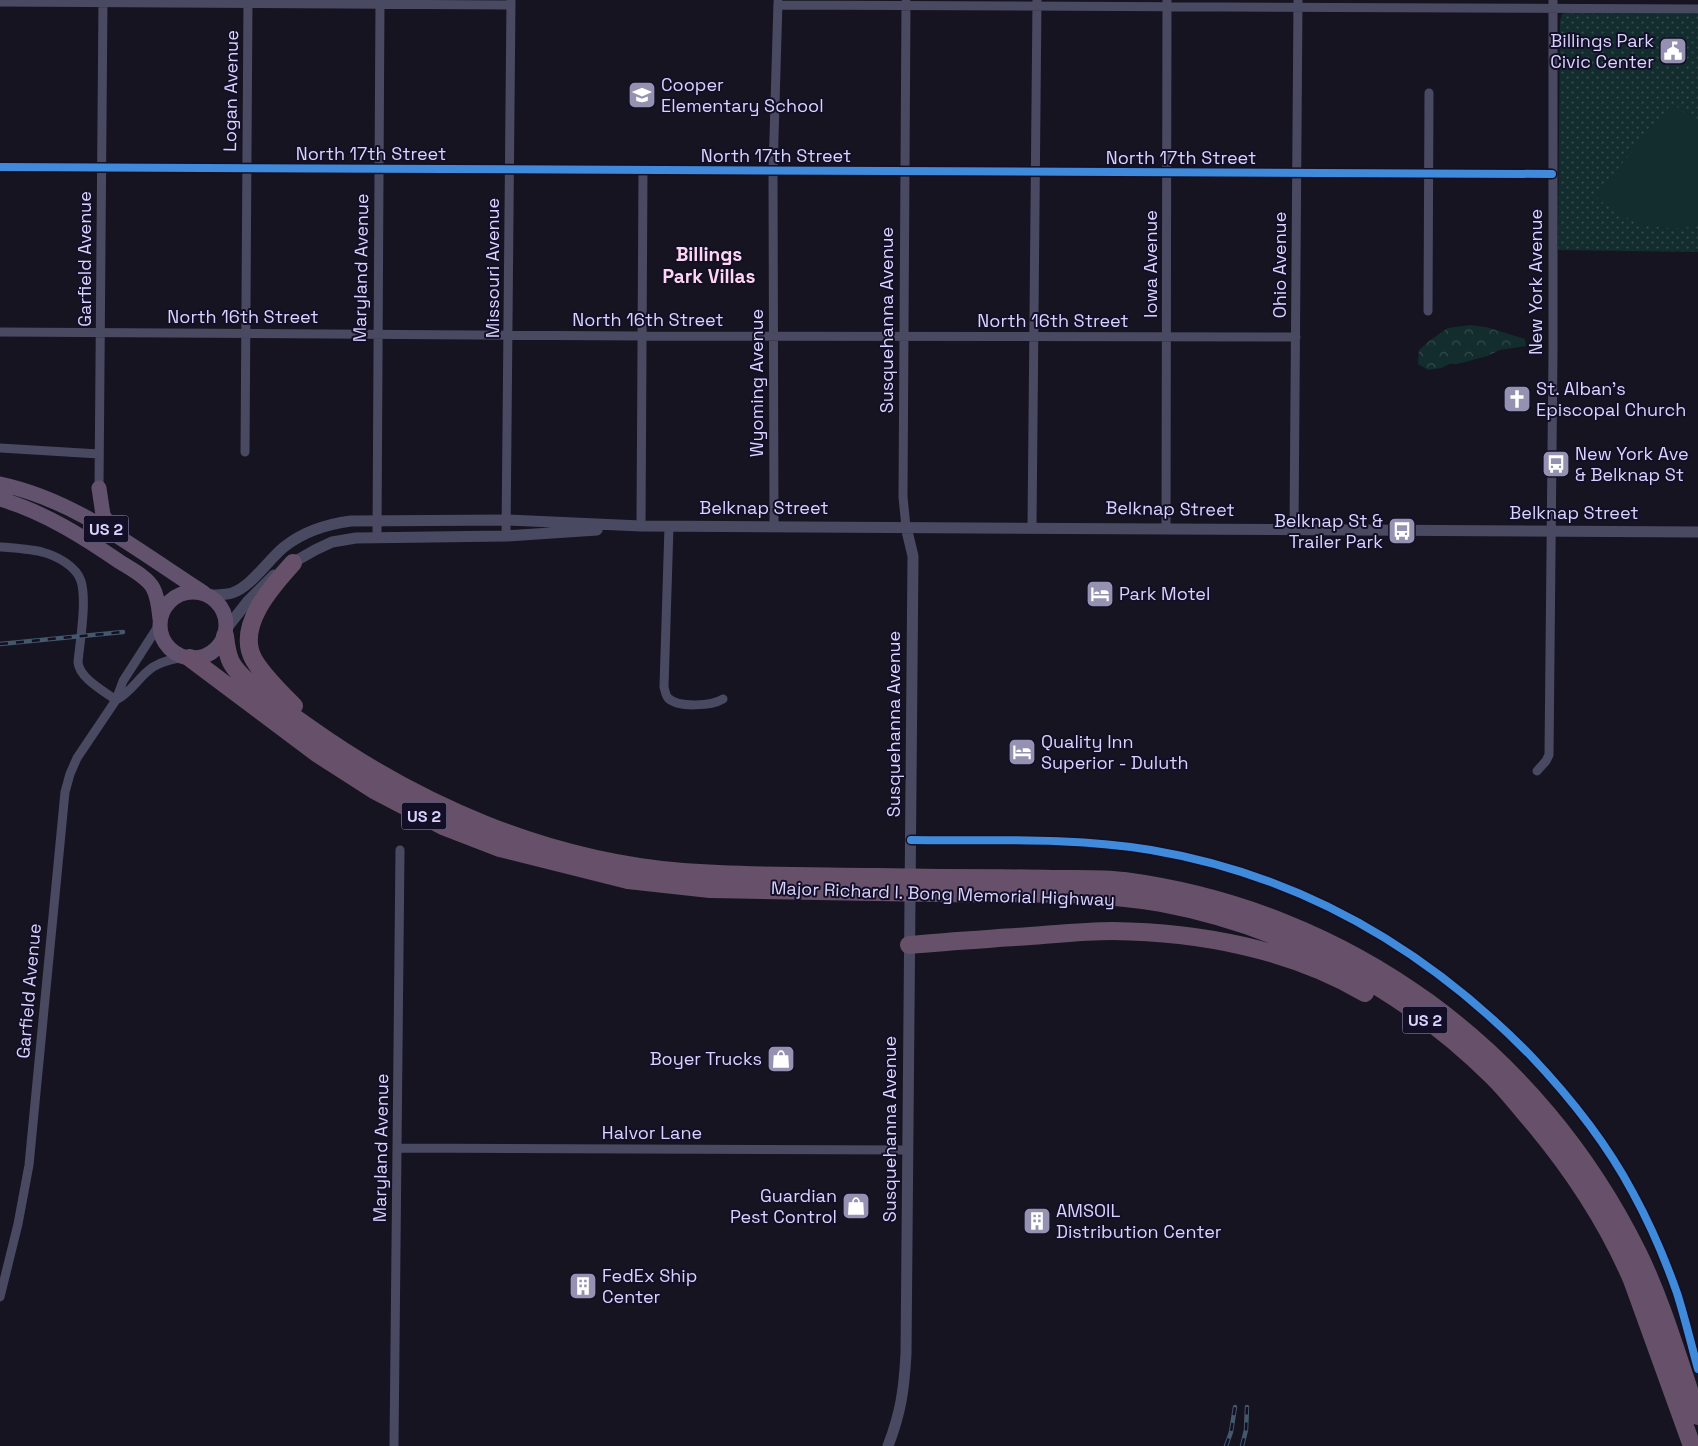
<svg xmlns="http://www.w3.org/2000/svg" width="1698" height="1446" font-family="'Space Grotesk',sans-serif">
<defs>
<pattern id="forest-crowns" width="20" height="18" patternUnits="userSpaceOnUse" patternTransform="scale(1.25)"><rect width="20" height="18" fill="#132c2d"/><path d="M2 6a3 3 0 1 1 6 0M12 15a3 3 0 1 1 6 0" fill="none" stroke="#354a4c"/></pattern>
<pattern id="park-dots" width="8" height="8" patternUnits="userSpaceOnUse" patternTransform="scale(1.25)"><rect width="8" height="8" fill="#132c2d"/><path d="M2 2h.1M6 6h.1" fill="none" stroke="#354a4c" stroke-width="1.8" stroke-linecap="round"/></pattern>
</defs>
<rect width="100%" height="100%" fill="#161421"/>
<path fill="url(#forest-crowns)" d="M1470,325L1486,327L1525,339L1526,346L1500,350L1487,356L1462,363L1450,364L1441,368L1428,370L1418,364L1419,350L1429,341L1448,328Z"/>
<path fill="url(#park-dots)" d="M1565,13L1698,14V252L1558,250L1560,21L1562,14Z"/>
<path fill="#132c2d" d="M1670,106L1677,107L1698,125V226C1657,233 1626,223 1595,196Z"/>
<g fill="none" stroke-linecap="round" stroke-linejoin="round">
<path stroke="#4a4962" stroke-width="9" d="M0,2L511,5
M906,2L903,497L906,527
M778,5L1698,9
M0,167L1552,174
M1428,311L1429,93
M0,332L643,336L1296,337
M0,448L99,454
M245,452L248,0
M99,488L103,0
M641,526L643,170
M669,526L664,687C665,691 666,696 668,698C678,708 712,706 723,699
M774,526L773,171L778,2
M1032,527L1037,0
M1166,528L1167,0
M1294,529L1298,0
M506,536L511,0
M377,537L380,0
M0,547C14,548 29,549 42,552C57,556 76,566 81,581C87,601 80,641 78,662C79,678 104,691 116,700
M116,700C133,691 138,677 153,667C162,661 173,659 184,657
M1537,771L1546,761L1549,755L1553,351V0
M397,1148L907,1150
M0,1297L18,1224L29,1165L65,792L70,774L77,758L116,700L123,681L159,625
M394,1446L400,850"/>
<path stroke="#4a4962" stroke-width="11" d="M287,566L315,550L332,542L356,538L506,536L597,530
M209,595C216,595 225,595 232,593C251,587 268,560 284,547C303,532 327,524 351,521L506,520L641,526L1698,532
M226,629L248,601L274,575
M888,1446C901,1412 904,1390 906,1354L913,556L906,527"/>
<path stroke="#62526e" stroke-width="15" d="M0,484C77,500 139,552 204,593
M99,488L103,515L114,532
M0,499C44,512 82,536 120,562C131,569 147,577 153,588C158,597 159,609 160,619
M160 625a33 33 0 1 1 66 0a33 33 0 1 1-66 0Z"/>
<path stroke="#67516a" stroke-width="18" d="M293,563C272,586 235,627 254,660C264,677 280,692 294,706
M225,636C226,645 227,654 231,662C241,682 289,713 308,727C419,806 547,861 683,872C747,877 812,876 876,877
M190,658L318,754L374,790L443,826L500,848L628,880L710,889L875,892
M940,878C977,878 1015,878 1052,879C1076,879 1101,878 1124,881C1349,911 1538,1050 1638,1253C1663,1304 1679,1362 1698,1416
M939,893C1012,894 1088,890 1161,903C1284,926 1404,988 1493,1077C1508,1092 1521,1109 1535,1125C1574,1172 1608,1224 1632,1280L1692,1446
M909,945C949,941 989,939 1030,936C1057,934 1086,931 1113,931C1198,932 1291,949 1365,993"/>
<defs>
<path id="rail" d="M0,644L123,632
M1226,1446L1231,1432L1235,1407
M1242,1446L1246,1430L1247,1407"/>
</defs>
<use href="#rail" stroke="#43596b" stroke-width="4.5"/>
<use href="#rail" stroke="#130f26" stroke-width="2.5" stroke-dasharray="8" stroke-linecap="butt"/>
<path stroke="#67516a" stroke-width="18" d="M876,877L940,878
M875,892L939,893"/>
<defs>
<path id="cycleway" d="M0,167L1552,174
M911,840C991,841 1072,837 1151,850C1299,875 1425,948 1530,1055C1569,1096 1606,1142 1633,1193C1650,1224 1665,1259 1677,1293C1685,1318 1691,1344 1698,1369"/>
</defs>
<use href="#cycleway" stroke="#130f26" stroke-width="11"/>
<use href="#cycleway" stroke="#408adc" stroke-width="8"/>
</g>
<defs>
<symbol id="civic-square" viewBox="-11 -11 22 22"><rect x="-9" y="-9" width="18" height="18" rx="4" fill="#9591b1" stroke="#130f26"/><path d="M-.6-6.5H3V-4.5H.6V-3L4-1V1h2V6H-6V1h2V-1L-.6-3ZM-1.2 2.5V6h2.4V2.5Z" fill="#fff"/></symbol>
<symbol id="school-square" viewBox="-11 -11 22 22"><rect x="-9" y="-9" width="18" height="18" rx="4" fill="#9591b1" stroke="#130f26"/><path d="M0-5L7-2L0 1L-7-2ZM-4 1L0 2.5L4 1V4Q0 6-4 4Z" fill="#fff"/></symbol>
<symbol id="church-square" viewBox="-11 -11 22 22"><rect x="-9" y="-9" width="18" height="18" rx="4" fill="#9591b1" stroke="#130f26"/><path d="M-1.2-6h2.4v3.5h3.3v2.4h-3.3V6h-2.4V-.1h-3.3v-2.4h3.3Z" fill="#fff"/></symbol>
<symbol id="bus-square" viewBox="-11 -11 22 22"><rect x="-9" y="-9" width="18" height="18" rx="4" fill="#9591b1" stroke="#130f26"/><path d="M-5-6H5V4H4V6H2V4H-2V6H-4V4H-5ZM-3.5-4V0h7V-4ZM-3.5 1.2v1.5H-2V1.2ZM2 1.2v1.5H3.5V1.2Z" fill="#fff"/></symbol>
<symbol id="hotel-square" viewBox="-11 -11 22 22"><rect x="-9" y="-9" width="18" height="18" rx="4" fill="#9591b1" stroke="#130f26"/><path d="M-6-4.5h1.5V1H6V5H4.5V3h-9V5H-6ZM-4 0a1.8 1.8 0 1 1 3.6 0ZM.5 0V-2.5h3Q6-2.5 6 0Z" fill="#fff"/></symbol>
<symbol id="shop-square" viewBox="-11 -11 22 22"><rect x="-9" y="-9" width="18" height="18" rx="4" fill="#9591b1" stroke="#130f26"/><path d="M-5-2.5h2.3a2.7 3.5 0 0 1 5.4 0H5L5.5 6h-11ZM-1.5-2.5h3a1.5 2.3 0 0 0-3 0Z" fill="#fff"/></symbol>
<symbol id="building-square" viewBox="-11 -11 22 22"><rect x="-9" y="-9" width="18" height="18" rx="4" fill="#9591b1" stroke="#130f26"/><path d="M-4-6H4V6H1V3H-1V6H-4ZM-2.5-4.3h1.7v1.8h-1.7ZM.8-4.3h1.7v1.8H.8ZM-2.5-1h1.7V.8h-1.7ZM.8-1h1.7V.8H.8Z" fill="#fff"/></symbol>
</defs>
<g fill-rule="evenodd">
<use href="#civic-square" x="1657" y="35" width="32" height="32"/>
<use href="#school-square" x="626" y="79" width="32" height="32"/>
<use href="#church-square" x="1501" y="383" width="32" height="32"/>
<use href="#bus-square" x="1540" y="448" width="32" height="32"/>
<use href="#bus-square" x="1386" y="515" width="32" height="32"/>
<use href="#hotel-square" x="1084" y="578" width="32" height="32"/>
<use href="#hotel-square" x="1006" y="736" width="32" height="32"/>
<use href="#shop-square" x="765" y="1043" width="32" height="32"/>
<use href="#shop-square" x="840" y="1190" width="32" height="32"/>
<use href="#building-square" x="1021" y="1205" width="32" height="32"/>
<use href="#building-square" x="567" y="1270" width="32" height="32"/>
</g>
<g text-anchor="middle" stroke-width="4" stroke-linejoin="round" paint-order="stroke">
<g fill="#130f26" stroke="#9e99be" stroke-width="1">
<rect x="83.5" y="515.5" width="45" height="27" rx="4"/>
<rect x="401.5" y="802.5" width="45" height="27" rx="4"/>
<rect x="1402.5" y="1006.5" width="45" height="27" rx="4"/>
</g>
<g font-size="16" font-weight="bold" fill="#d9d4ff">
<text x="106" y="535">US 2</text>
<text x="424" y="822">US 2</text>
<text x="1425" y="1026">US 2</text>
</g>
<g font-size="18" fill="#d9d4ff" stroke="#130f26" text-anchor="start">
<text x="1654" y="47" text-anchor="end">Billings Park<tspan x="1654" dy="21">Civic Center</tspan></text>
<text x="661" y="91">Cooper<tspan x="661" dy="21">Elementary School</tspan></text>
<text x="1536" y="395">St. Alban's<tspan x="1536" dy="21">Episcopal Church</tspan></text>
<text x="1575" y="460">New York Ave<tspan x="1575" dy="21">&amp; Belknap St</tspan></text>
<text x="1383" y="527" text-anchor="end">Belknap St &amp;<tspan x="1383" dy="21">Trailer Park</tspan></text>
<text x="1119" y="600">Park Motel</text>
<text x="1041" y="748">Quality Inn<tspan x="1041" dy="21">Superior - Duluth</tspan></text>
<text x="762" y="1065" text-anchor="end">Boyer Trucks</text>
<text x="837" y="1202" text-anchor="end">Guardian<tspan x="837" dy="21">Pest Control</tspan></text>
<text x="1056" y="1217">AMSOIL<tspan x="1056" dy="21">Distribution Center</tspan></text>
<text x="602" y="1282">FedEx Ship<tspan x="602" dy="21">Center</tspan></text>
</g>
<g font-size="18" fill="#d9d4ff" stroke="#130f26">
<text transform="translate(231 91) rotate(-89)" y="6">Logan Avenue</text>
<text x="371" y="160">North 17th Street</text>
<text x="776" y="162">North 17th Street</text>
<text x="1181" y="164">North 17th Street</text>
<text transform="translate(85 259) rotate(-90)" y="6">Garfield Avenue</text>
<text transform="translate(1151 264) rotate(-90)" y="6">Iowa Avenue</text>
<text transform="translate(1280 265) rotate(-90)" y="6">Ohio Avenue</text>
<text transform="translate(361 268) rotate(-89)" y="6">Maryland Avenue</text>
<text transform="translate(493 268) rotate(-90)" y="6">Missouri Avenue</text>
<text transform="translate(1536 282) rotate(-90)" y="6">New York Avenue</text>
<text x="243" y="323">North 16th Street</text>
<text x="648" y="326">North 16th Street</text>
<text transform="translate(887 320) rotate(-90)" y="6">Susquehanna Avenue</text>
<text x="1053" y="327">North 16th Street</text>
<text transform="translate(757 383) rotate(-90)" y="6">Wyoming Avenue</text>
<text x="764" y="514">Belknap Street</text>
<text transform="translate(1170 509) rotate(1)" y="6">Belknap Street</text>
<text x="1574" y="519">Belknap Street</text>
<text transform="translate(894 724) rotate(-90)" y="6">Susquehanna Avenue</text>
<text transform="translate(943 894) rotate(2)" y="6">Major Richard I. Bong Memorial Highway</text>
<text transform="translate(29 991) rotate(-85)" y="6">Garfield Avenue</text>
<text transform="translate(890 1129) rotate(-90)" y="6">Susquehanna Avenue</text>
<text x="652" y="1139">Halvor Lane</text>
<text transform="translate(381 1148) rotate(-89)" y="6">Maryland Avenue</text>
</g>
<g font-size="19" font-weight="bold" fill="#ffd6f0" stroke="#130f26">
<text x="709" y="261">Billings<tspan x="709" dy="22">Park Villas</tspan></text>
</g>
</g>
</svg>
